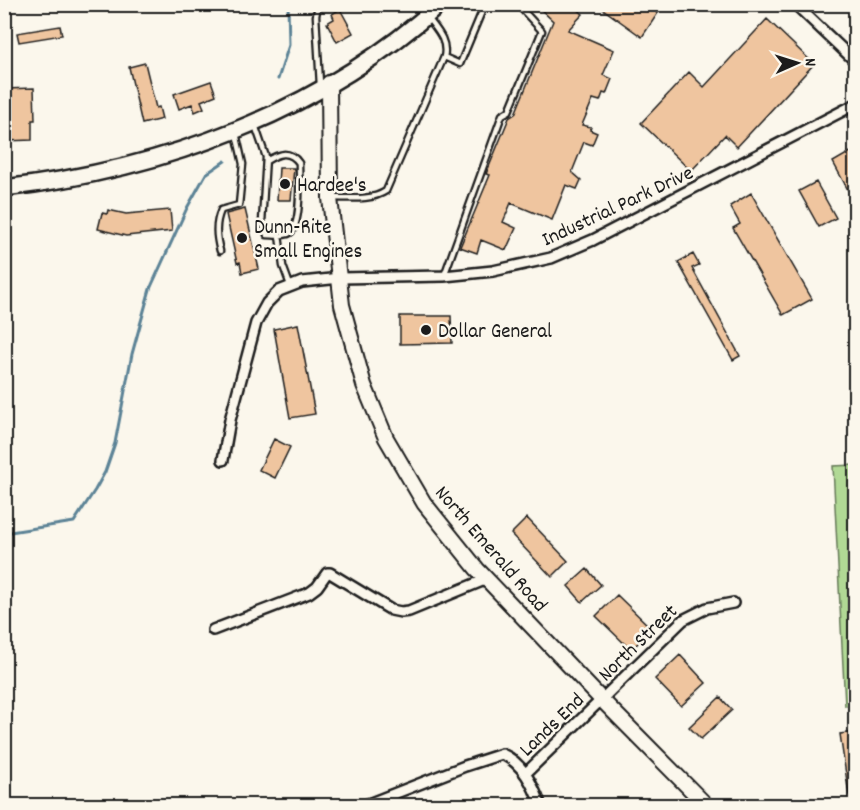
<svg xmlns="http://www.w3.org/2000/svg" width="860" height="810" font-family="Dekko,sans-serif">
<rect width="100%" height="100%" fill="#fbf7ec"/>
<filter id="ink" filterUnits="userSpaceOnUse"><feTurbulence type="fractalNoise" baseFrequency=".0167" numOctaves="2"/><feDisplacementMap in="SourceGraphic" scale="12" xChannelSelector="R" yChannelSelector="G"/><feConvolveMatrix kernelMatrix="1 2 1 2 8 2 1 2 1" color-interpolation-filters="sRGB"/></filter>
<g filter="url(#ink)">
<path fill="#b1d995" stroke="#667a58" stroke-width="1.5" d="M855,465L856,705L845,706L833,466Z"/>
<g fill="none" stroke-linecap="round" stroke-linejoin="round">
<path stroke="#5c8396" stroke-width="3" d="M278,79L289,45L288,4
M4,533L74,522L95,490L105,472L115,443L132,354L150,289L187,208L206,174L225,161"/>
</g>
<path fill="#efc59f" stroke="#1c1c1c" stroke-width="1.5" d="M535,4H572L583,14L568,30L614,50L603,75L612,79L606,94L603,93L600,101L593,99L582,125L591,127L590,130L597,133L592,145L584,142L572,172L581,180L577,189L566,185L552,220L511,203L503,222L516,228L506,250L481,240L477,253L460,247L490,175L486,174L509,118L515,114L553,21Z
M596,4H664L642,37Z
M340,9L353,33L337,42L327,23L334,19L332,14Z
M767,19L814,64L737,147L725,135L691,171L641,123L689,72L704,87Z
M60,26L62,35L19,42L17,33Z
M145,63L156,108L159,107L162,119L142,124L129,67Z
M211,81L216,95L201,101L204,108L195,112L192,104L179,109L174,94Z
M34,88L35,120H32V140L5,141L4,89Z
M852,151L855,158V203L833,162Z
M279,168H294L291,200H277Z
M816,182L836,218L819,227L799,191Z
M751,193L812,299L783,315L733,228L740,224L730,206Z
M245,209L259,269L242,273L240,262L237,263L226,214Z
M108,210L126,214L170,210L172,231L126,236L98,229L102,213L107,214Z
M693,254L699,265L692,268L740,356L733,360L678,262Z
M400,316H451L452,343L400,344Z
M298,324L315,414L290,418L274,329Z
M274,439L290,447L275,478L259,470Z
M527,518L568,561L552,577L511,534Z
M587,569L601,585L582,602L568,586Z
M617,595L652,629L631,650L596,616Z
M680,655L706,683L681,706L655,679Z
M720,697L732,710L701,739L689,727Z
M855,732V794L849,795L840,734Z"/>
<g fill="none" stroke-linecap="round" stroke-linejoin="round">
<defs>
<path id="service" d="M318,4L316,16L320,85
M428,18C437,30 448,41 444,57
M255,125L266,157L262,222L267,235C274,235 284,237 290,233C302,224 299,178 299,163C289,149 278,154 266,161
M332,198C350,198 371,201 386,191L444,57L460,64L485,4
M279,235L283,266L290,285
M220,251C216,236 215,224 221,210L239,205L243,164L236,133
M444,276L502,115L509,111L542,31L517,4"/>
<path id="minor" d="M795,4L856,62
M223,460L230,420L256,323L267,303L279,291L302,282L340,278L444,276L493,271L551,258L593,240L856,104
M213,630L309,593L317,587L327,573H330L391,610L401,612L409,611L487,579
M526,773L683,620L707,608L733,603
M363,806L465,766L502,754C523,763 533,785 541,806"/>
<path id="secondary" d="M329,83L330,198L342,305L364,385L386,438L424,503L477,569L602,700L707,806"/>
<path id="trunk" d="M4,188C162,170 321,112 440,4"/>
</defs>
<use href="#service" stroke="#1c1c1c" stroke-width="9"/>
<use href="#minor" stroke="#1c1c1c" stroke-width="14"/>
<use href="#secondary" stroke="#1c1c1c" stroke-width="18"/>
<use href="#trunk" stroke="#1c1c1c" stroke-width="20"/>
<use href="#service" stroke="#fbf7ec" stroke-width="4.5"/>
<use href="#minor" stroke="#fbf7ec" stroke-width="9"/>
<use href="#secondary" stroke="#fbf7ec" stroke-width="14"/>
<use href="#trunk" stroke="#fbf7ec" stroke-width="15"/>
</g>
</g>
<g fill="#1c1c1c" stroke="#fbf7ec" stroke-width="2">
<circle cx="285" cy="184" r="6"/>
<circle cx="242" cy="238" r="6"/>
<circle cx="426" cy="330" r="6"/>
</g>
<g text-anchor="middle" stroke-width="5" stroke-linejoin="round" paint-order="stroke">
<g font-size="21" fill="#1c1c1c" stroke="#fbf7ec" text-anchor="start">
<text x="297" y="191">Hardee's</text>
<text x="254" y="233">Dunn-Rite<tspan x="254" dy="24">Small Engines</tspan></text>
<text x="438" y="337">Dollar General</text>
</g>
<g font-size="21" fill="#1c1c1c" stroke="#fbf7ec">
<text transform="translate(617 205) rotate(-25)" y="7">Industrial Park Drive</text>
<text transform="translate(492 548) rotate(49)" y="7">North Emerald Road</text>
<text transform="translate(637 642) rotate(-44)" y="7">North Street</text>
<text transform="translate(551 724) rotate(-44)" y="7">Lands End</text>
</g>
</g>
<rect width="860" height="810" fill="none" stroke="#fbf7ec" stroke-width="24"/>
<rect x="12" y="12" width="836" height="786" fill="none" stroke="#1c1c1c" stroke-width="2" filter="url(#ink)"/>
<g transform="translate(797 63) rotate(87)" stroke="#fbf7ec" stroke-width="4.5" paint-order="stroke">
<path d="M0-4.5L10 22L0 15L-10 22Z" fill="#1c1c1c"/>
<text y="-9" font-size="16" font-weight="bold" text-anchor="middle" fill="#1c1c1c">N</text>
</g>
</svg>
